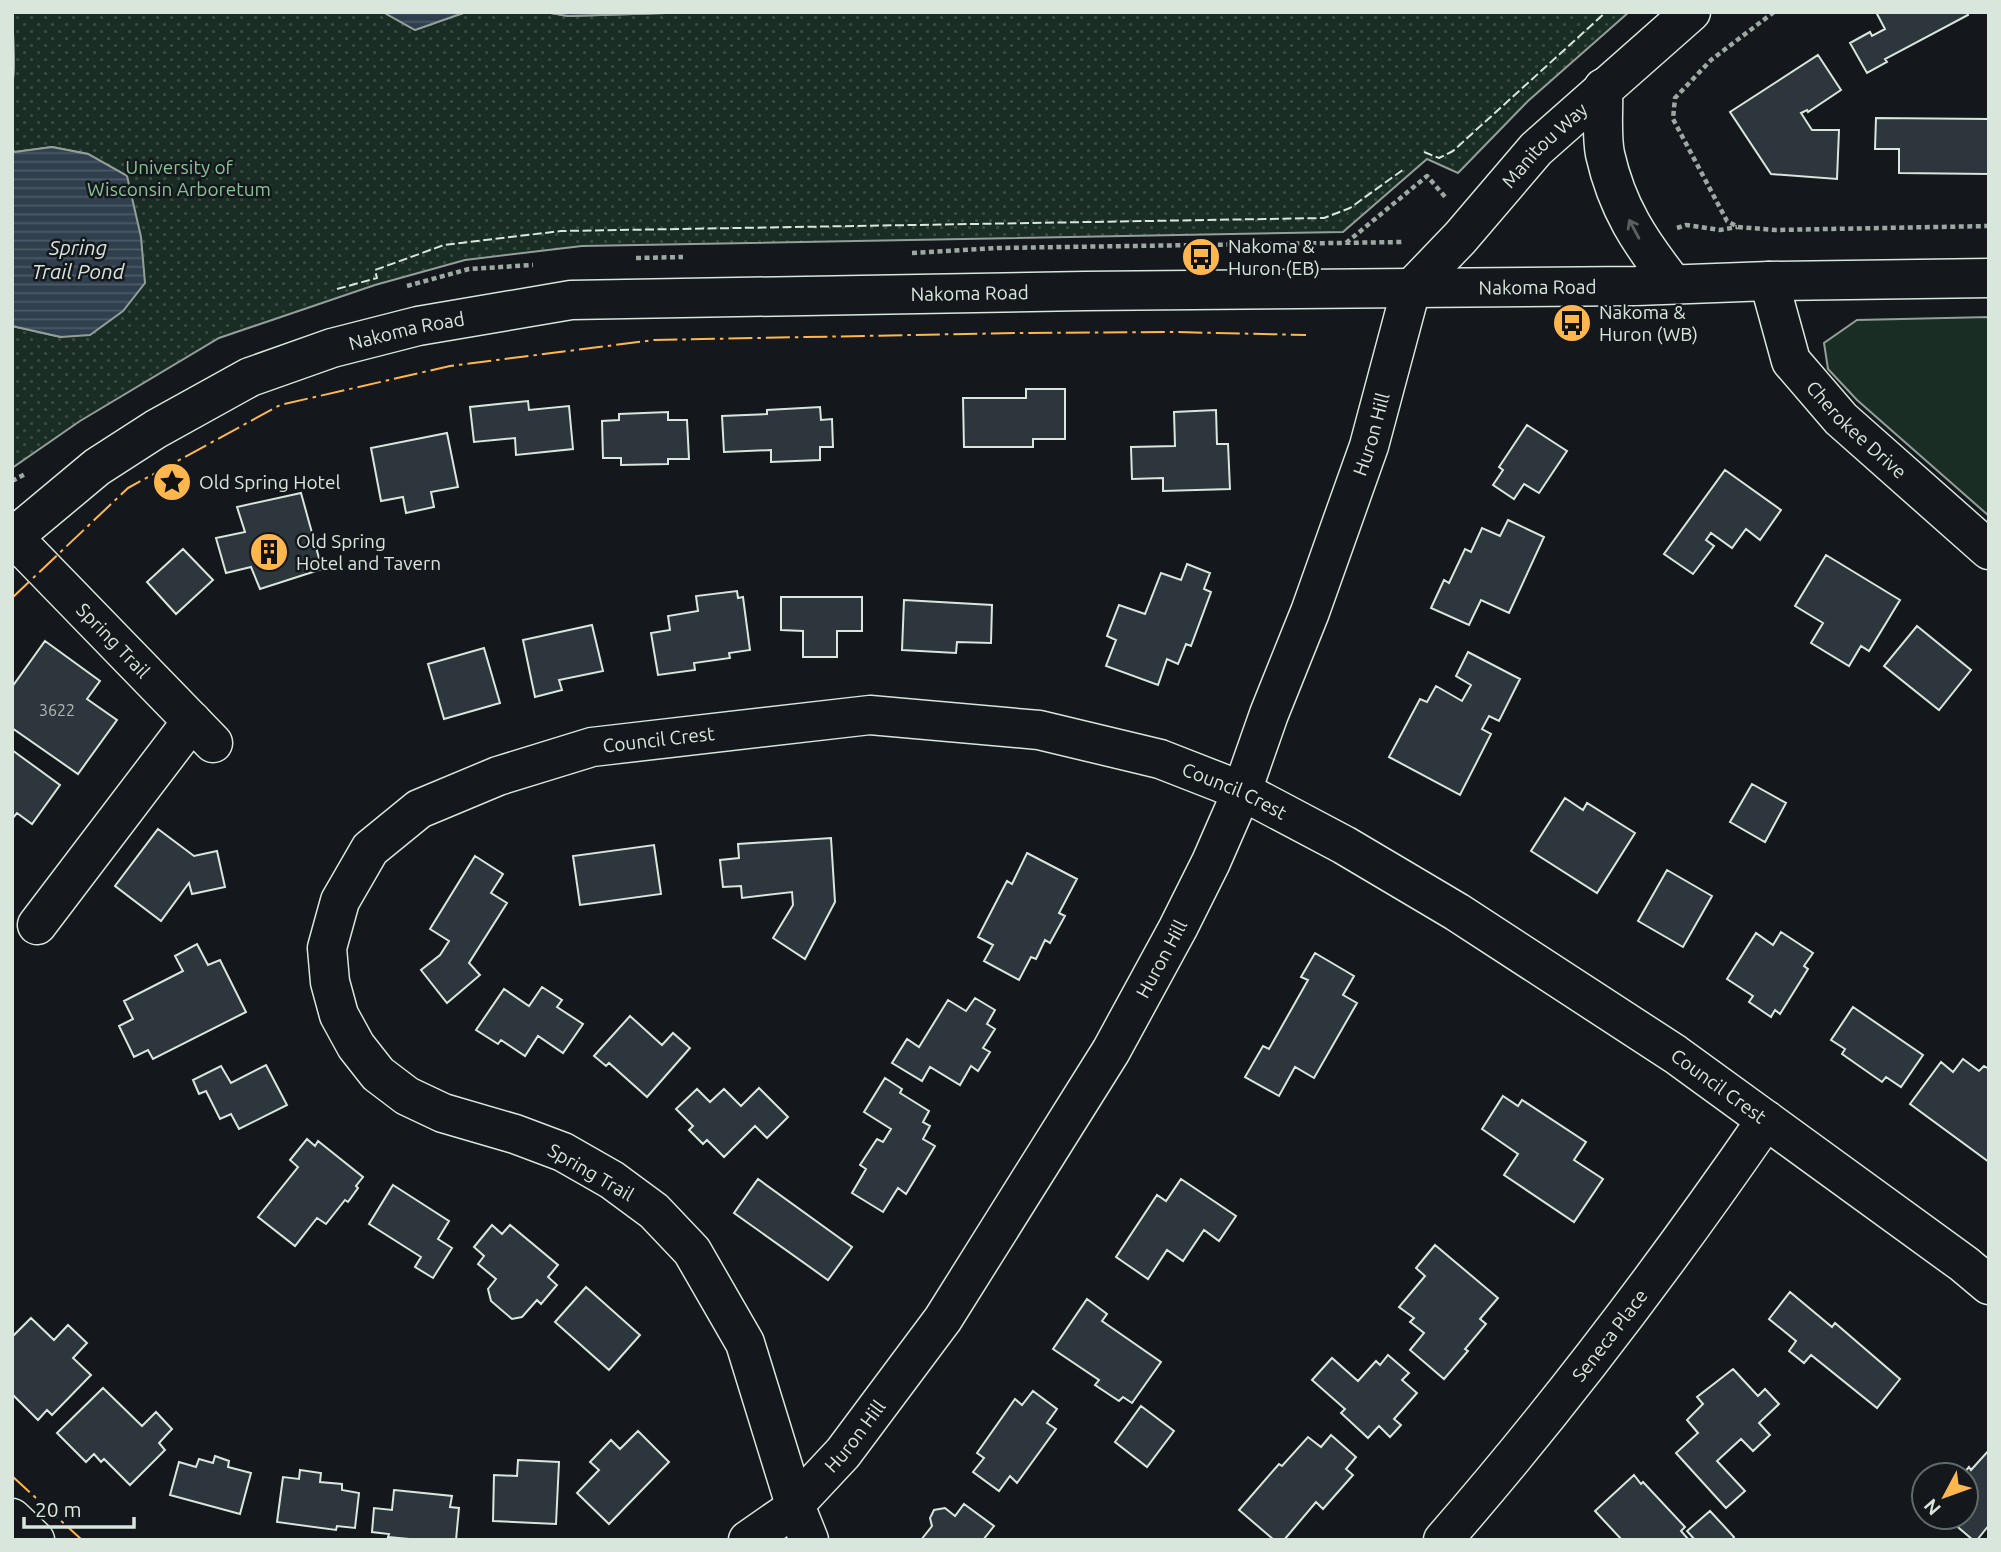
<svg xmlns="http://www.w3.org/2000/svg" width="2001" height="1552" font-family="Ubuntu,sans-serif">
<defs>
<pattern id="garden-dots" width="8" height="8" patternUnits="userSpaceOnUse" patternTransform="scale(1.75)"><rect width="8" height="8" fill="#1a2d24"/><path d="M2 2h.1M6 6h.1" fill="none" stroke="#3b4b43" stroke-width="1.8" stroke-linecap="round"/></pattern>
<pattern id="water-rules" width="6" height="5" patternUnits="userSpaceOnUse" patternTransform="scale(1.75)"><rect width="6" height="5" fill="#2f3f4d"/><path d="M0 2.5h6" fill="none" stroke="#4c5b66"/></pattern>
</defs>
<rect width="100%" height="100%" fill="#14181c"/>
<path fill="#1a2d24" stroke="#939e99" stroke-width="2" d="M1989,317V516L1857,400L1828,369L1824,343L1857,320Z"/>
<path fill="url(#garden-dots)" stroke="#939e99" stroke-width="2" d="M12,12H383L415,30L466,12H545L568,16L699,12H1629L1528,101L1458,173L1427,159L1343,232L582,246L465,260L375,285L219,338L80,421L12,468V326L61,337L127,176L88,154L52,147L15,152L12,150V83C17,71 12,28 12,12Z"/>
<path fill="url(#water-rules)" stroke="#939e99" stroke-width="2" d="M383,12H466L415,30Z
M545,12H699L568,16Z
M52,147L88,154L127,176L141,237L145,283L123,311L90,335L61,337L12,326V150L15,152Z"/>
<path fill="#2c363c" stroke="#d8e6dc" stroke-width="2" d="M1876,12H1967L1968,15L1885,59L1887,62L1867,73L1850,43L1870,32L1872,36L1885,29Z
M1818,55L1841,90L1808,112L1807,110L1801,113L1812,130H1839L1837,179L1771,174L1730,112Z
M1876,118L1989,119V174L1899,173V149H1875Z
M1026,389H1065V439H1033V447H964L963,398H1026Z
M528,401L529,410L569,406L573,449L516,455L515,438L474,442L470,407Z
M820,407L821,420L832,419L833,447H820V460L771,462V450L724,452L722,416L767,414V410Z
M1216,410L1217,444H1228L1230,489L1163,491V478L1132,479L1131,447L1175,446L1174,412Z
M668,412V420H687L689,459H668V464L621,465V458H603L602,421L619,420V414Z
M1527,425L1567,451L1539,493L1524,484L1514,499L1493,485L1503,470L1499,467Z
M447,433L458,487L431,492L434,507L406,513L403,497L381,501L371,448Z
M1725,470L1781,510L1760,540L1746,529L1732,548L1711,533L1706,540L1714,546L1693,574L1664,554Z
M301,493L322,569L260,589L251,567L226,573L216,538L245,532L237,507Z
M1508,520L1544,537L1509,613L1481,600L1469,625L1431,608L1444,580L1449,583L1465,549L1471,552L1482,528L1500,536Z
M183,549L213,580L176,614L147,582Z
M1826,555L1900,600L1869,651L1861,646L1849,666L1811,643L1823,623L1795,606Z
M1187,564L1210,573L1204,589L1211,592L1191,646L1186,644L1178,664L1167,659L1158,685L1106,666L1116,640L1107,636L1119,605L1145,614L1161,573L1181,580Z
M737,591L738,598L743,597L750,650L729,653L730,658L694,663L695,670L658,675L651,633L670,630L668,616L698,611L696,596Z
M781,597H862V631H837V657H803V631L781,630Z
M904,600L992,605L991,643L957,642L956,653L902,650Z
M592,625L603,671L559,680L562,690L535,697L523,640Z
M1917,626L1971,670L1939,710L1884,666Z
M45,641L100,681L87,699L117,720L78,774L12,728V687Z
M484,648L500,703L444,719L428,664Z
M1468,652L1520,679L1499,721L1489,716L1482,729L1491,734L1460,795L1389,757L1420,699L1427,702L1436,686L1462,701L1471,685L1456,676Z
M12,750L60,785L32,824L17,813L12,819Z
M1752,784L1786,803L1765,842L1730,822Z
M1565,798L1583,810L1587,803L1635,833L1597,893L1531,851Z
M158,829L194,856L217,851L225,887L192,894L189,883L161,921L115,886Z
M831,838L835,902L805,959L773,938L793,905L792,892L742,898L741,886L723,887L720,860L739,858L738,844Z
M654,845L661,894L580,905L573,856Z
M1027,853L1077,879L1059,913L1065,916L1050,943L1045,940L1036,959L1031,957L1019,980L984,961L993,945L978,937L1007,881L1012,884Z
M475,856L503,874L491,893L507,903L469,963L480,975L447,1003L421,970L440,955L449,941L430,929Z
M1667,870L1712,896L1683,947L1638,921Z
M1781,932L1813,953L1804,966L1808,969L1780,1014L1775,1010L1771,1017L1749,1002L1753,996L1727,979L1756,933L1773,945Z
M197,944L208,965L220,960L246,1012L153,1059L148,1050L134,1057L119,1026L133,1019L124,1001L183,971L175,956Z
M1315,953L1354,976L1343,995L1357,1003L1314,1078L1295,1067L1279,1096L1245,1077L1263,1046L1269,1049L1308,980L1301,977Z
M542,987L562,1000L557,1007L583,1024L563,1053L538,1036L525,1056L501,1040L498,1044L476,1030L504,989L529,1006Z
M975,998L995,1010L987,1024L995,1029L983,1048L990,1052L978,1071L971,1066L960,1085L930,1067L922,1081L892,1063L907,1039L919,1047L948,1000L966,1011Z
M1853,1007L1923,1055L1901,1087L1886,1077L1882,1082L1842,1054L1845,1049L1831,1040Z
M630,1016L662,1045L673,1033L690,1048L647,1097L609,1063L606,1066L594,1056Z
M1963,1059L1979,1071L1984,1066L1989,1069V1162L1910,1104L1941,1062L1953,1072Z
M266,1065L287,1105L239,1129L231,1114L220,1119L206,1091L199,1094L193,1080L221,1066L231,1083Z
M885,1078L902,1089L900,1093L929,1111L923,1122L930,1126L923,1139L935,1146L906,1194L898,1188L883,1212L852,1193L866,1169L860,1165L877,1139L883,1142L891,1129L864,1112Z
M759,1088L788,1117L767,1138L755,1126L724,1157L707,1140L703,1144L689,1130L693,1126L676,1109L697,1089L710,1102L724,1089L741,1106Z
M1503,1096L1518,1106L1522,1100L1586,1142L1574,1160L1603,1179L1574,1222L1504,1175L1518,1154L1482,1129Z
M307,1139L315,1146L318,1141L363,1177L356,1186L358,1188L348,1202L345,1200L326,1224L317,1218L295,1246L258,1217L298,1167L290,1160Z
M758,1179L852,1247L828,1280L734,1213Z
M1181,1179L1236,1216L1219,1241L1204,1230L1183,1261L1167,1250L1148,1279L1116,1257L1157,1195L1166,1201Z
M393,1185L449,1221L438,1239L452,1248L433,1278L415,1267L421,1257L369,1224Z
M492,1225L502,1234L510,1225L558,1265L548,1277L557,1285L541,1304L537,1300L522,1317L512,1319L491,1301L488,1289L496,1279L478,1264L484,1256L474,1247Z
M1435,1245L1498,1298L1480,1319L1486,1324L1465,1349L1468,1351L1444,1379L1410,1350L1424,1333L1410,1322L1414,1318L1399,1307L1425,1276L1416,1268Z
M586,1287L640,1335L609,1370L555,1322Z
M1790,1292L1832,1327L1835,1323L1900,1379L1877,1408L1811,1355L1804,1363L1789,1351L1796,1341L1769,1319Z
M1087,1299L1107,1314L1102,1321L1161,1362L1132,1403L1123,1397L1119,1401L1095,1385L1099,1380L1053,1349Z
M31,1318L54,1340L68,1325L87,1343L73,1358L91,1375L52,1415L47,1410L38,1420L12,1394V1337Z
M1388,1355L1409,1373L1402,1380L1417,1393L1394,1419L1401,1425L1390,1437L1379,1426L1368,1438L1341,1413L1345,1409L1312,1380L1332,1358L1358,1381L1376,1361L1380,1365Z
M1733,1369L1758,1396L1765,1389L1779,1404L1759,1423L1770,1435L1753,1451L1741,1439L1717,1461L1745,1491L1726,1508L1676,1453L1698,1433L1687,1420L1703,1404L1697,1397Z
M103,1388L142,1426L156,1412L172,1429L159,1443L165,1450L130,1485L104,1459L101,1462L94,1454L86,1462L57,1433Z
M1033,1391L1057,1409L1047,1423L1056,1429L1017,1483L1010,1476L999,1491L973,1472L984,1458L977,1453L1015,1399L1022,1405Z
M1141,1406L1174,1431L1147,1467L1115,1442Z
M638,1431L669,1462L609,1524L577,1493L599,1470L590,1462L611,1440L620,1449Z
M1331,1435L1356,1457L1346,1469L1353,1475L1323,1509L1316,1502L1284,1540H1274L1239,1510L1279,1464L1282,1466L1308,1437L1321,1447Z
M1989,1450V1525L1977,1540H1973L1946,1517H1966V1475H1962L1969,1467L1971,1470Z
M215,1456L229,1461L228,1467L251,1473L240,1514L170,1495L179,1462L196,1467L199,1459L213,1463Z
M518,1460L559,1462L556,1524L493,1521L494,1475L517,1476Z
M300,1470L321,1473L320,1482L342,1484V1490L359,1493L355,1528L337,1526L336,1530L277,1522L283,1477L299,1479Z
M1634,1475L1641,1484L1643,1482L1685,1527L1681,1531L1689,1540H1622L1595,1511Z
M394,1490L452,1496L450,1507L459,1508L456,1540H420L388,1537L389,1534L372,1532L374,1508L392,1510Z
M964,1504L994,1526L983,1540H921L932,1526L930,1518L934,1510L945,1508L955,1516Z
M1710,1511L1734,1537L1732,1540H1695L1687,1531Z"/>
<g fill="none" stroke-linecap="round" stroke-linejoin="round">
<defs>
<g id="minor">
<path d="M1603,88C1604,109 1601,133 1605,154C1617,208 1640,242 1673,284"/>
<path id="s1" d="M1769,281L1791,361L1841,419L1989,550"/>
<path id="s2" d="M13,537L213,743"/>
<path d="M37,925L192,721"/>
<path d="M12,1518L35,1540"/>
<path id="s3" d="M748,1540L787,1513L843,1453L943,1319L1111,1051L1178,928L1211,862L1242,791L1269,714L1310,612L1369,446L1411,289L1460,238L1536,149L1691,12"/>
<path id="s4" d="M809,1540L795,1505L745,1343L692,1251L654,1211L612,1180L563,1152L515,1134L443,1113L407,1096L378,1074L356,1046L339,1015L330,982L327,948L340,901L370,849L419,809L498,776L592,747L870,715L1039,730L1160,759L1242,791L1344,845L1457,912L1675,1054L1964,1264L1989,1285"/>
<path id="s5" d="M1443,1540C1559,1407 1666,1265 1766,1120"/>
</g>
<g id="major">
<path id="s6" d="M12,538L97,467L156,429L250,377L332,348L418,326L571,300L1085,291L1636,286L1769,281L1989,278"/>
</g>
</defs>
<use href="#minor" stroke="#d8e6dc" stroke-width="41"/>
<use href="#major" stroke="#d8e6dc" stroke-width="41"/>
<path stroke="#9da8a2" stroke-width="4.5" stroke-dasharray="5 3.5" stroke-linecap="butt" d="M1774,12L1711,60L1675,98L1673,119L1727,221L1738,227L1776,230L1989,226
M1677,228L1686,225L1720,230L1737,227
M1346,243L1427,176L1447,199
M912,253L997,248L1403,242
M636,258L683,257
M407,286L469,269L533,265
M12,481L27,473"/>
<use href="#minor" stroke="#14181c" stroke-width="38"/>
<use href="#major" stroke="#14181c" stroke-width="38"/>
<path stroke="#d8e6dc" stroke-width="2" stroke-dasharray="9 3.5" stroke-linecap="butt" d="M1424,152L1439,158L1453,151L1606,12
M337,289L377,278L375,270L444,245L561,231L1324,218L1350,208L1404,169"/>
<path stroke="#ffb74d" stroke-width="2" stroke-dasharray="24 5 3.5 5" stroke-linecap="butt" d="M12,598L128,488L280,405L450,366L654,340L1015,333L1174,332L1306,335
M12,1476L82,1540"/>
</g>
<defs><path id="oneway-shaft" d="M-6 0H5M1.5-3L5.5 0L1.5 3" fill="none" stroke-width="1.6" stroke-linecap="round" stroke-linejoin="round" transform="scale(1.75)"/></defs>
<use stroke="#59605f" href="#oneway-shaft" transform="translate(1634 229) rotate(-118)"/>
<defs>
<symbol id="bus-disc" viewBox="-11 -11 22 22"><circle r="9.5" fill="#ffb74d" stroke="#14181c"/><path d="M-5-6H5V4H4V6H2V4H-2V6H-4V4H-5ZM-3.5-4V0h7V-4ZM-3.5 1.2v1.5H-2V1.2ZM2 1.2v1.5H3.5V1.2Z" fill="#111"/></symbol>
<symbol id="sight-disc" viewBox="-11 -11 22 22"><circle r="9.5" fill="#ffb74d" stroke="#14181c"/><path d="M0-6L1.8-2.2L6-1.7L2.9 1.2L3.7 5.4L0 3.3L-3.7 5.4L-2.9 1.2L-6-1.7L-1.8-2.2Z" fill="#111"/></symbol>
<symbol id="building-disc" viewBox="-11 -11 22 22"><circle r="9.5" fill="#ffb74d" stroke="#14181c"/><path d="M-4-6H4V6H1V3H-1V6H-4ZM-2.5-4.3h1.7v1.8h-1.7ZM.8-4.3h1.7v1.8H.8ZM-2.5-1h1.7V.8h-1.7ZM.8-1h1.7V.8H.8Z" fill="#111"/></symbol>
</defs>
<g fill-rule="evenodd">
<use href="#bus-disc" x="1179" y="235" width="44" height="44"/>
<use href="#bus-disc" x="1550" y="301" width="44" height="44"/>
<use href="#sight-disc" x="150" y="460" width="44" height="44"/>
<use href="#building-disc" x="247" y="530" width="44" height="44"/>
</g>
<g text-anchor="middle" stroke-width="5" stroke-linejoin="round" paint-order="stroke">
<g font-size="16" fill="#adbab4">
<text x="57" y="716">3622</text>
</g>
<g font-size="19" fill="#d8e6dc" stroke="#14181c">
<text dy="7" stroke="none"><textPath href="#s3" startOffset="1631">Manitou Way</textPath></text>
<text dy="7" stroke="none"><textPath href="#s6" startOffset="1586">Nakoma Road</textPath></text>
<text dy="7" stroke="none"><textPath href="#s6" startOffset="1018">Nakoma Road</textPath></text>
<text dy="7" stroke="none"><textPath href="#s6" startOffset="452">Nakoma Road</textPath></text>
<text dy="7" stroke="none"><textPath href="#s1" startOffset="178">Cherokee Drive</textPath></text>
<text dy="7" stroke="none"><textPath href="#s3" startOffset="1284">Huron Hill</textPath></text>
<text dy="7" stroke="none"><textPath href="#s2" startOffset="144">Spring Trail</textPath></text>
<text dy="7" stroke="none"><textPath href="#s4" startOffset="1242">Council Crest</textPath></text>
<text dy="7" stroke="none"><textPath href="#s4" startOffset="1830">Council Crest</textPath></text>
<text dy="7" stroke="none"><textPath href="#s3" startOffset="718">Huron Hill</textPath></text>
<text dy="7" stroke="none"><textPath href="#s4" startOffset="2398">Council Crest</textPath></text>
<text transform="translate(591 1172) rotate(30)" y="7">Spring Trail</text>
<text dy="7" stroke="none"><textPath href="#s5" startOffset="264">Seneca Place</textPath></text>
<text dy="7" stroke="none"><textPath href="#s3" startOffset="150">Huron Hill</textPath></text>
</g>
<g font-size="19" fill="#8ac095" stroke="#14181c">
<text x="179" y="174">University of<tspan x="179" dy="22">Wisconsin Arboretum</tspan></text>
</g>
<g font-size="19" fill="#d8e6dc" stroke="#14181c" text-anchor="start">
<text x="1228" y="253">Nakoma &amp;<tspan x="1228" dy="22">Huron (EB)</tspan></text>
<text x="1599" y="319">Nakoma &amp;<tspan x="1599" dy="22">Huron (WB)</tspan></text>
<text x="199" y="489">Old Spring Hotel</text>
<text x="296" y="548">Old Spring<tspan x="296" dy="22">Hotel and Tavern</tspan></text>
</g>
<g font-size="21" font-style="italic" fill="#d8e6dc" stroke="#14181c">
<text x="78" y="255">Spring<tspan x="78" dy="24">Trail Pond</tspan></text>
</g>
</g>
<rect width="2001" height="1552" fill="none" stroke="#d8e6dc" stroke-width="28"/>
<g transform="translate(1945 1496) rotate(229)"><circle r="33" fill="#14181c" stroke="#626a69" stroke-width="2"/>
<path d="M0-5L12 26L0 18L-12 26Z" fill="#ffb74d"/>
<text y="-10" font-size="19" font-weight="bold" text-anchor="middle" fill="#d8e6dc">N</text>
</g>
<path d="M24 1517v10h110v-10" fill="none" stroke="#d8e6dc" stroke-width="3.5"/>
<text x="35" y="1517" font-size="21" fill="#d8e6dc" stroke="#14181c" stroke-width="5" paint-order="stroke">20 m</text>
</svg>
